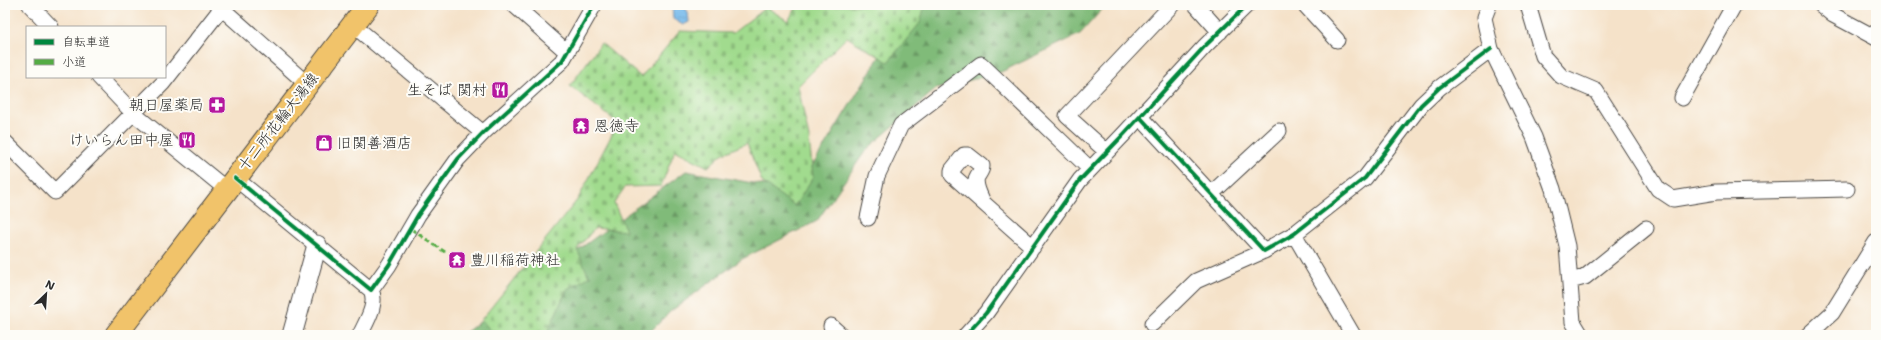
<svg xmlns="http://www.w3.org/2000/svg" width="1881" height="340" font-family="'Shantell Sans','Klee One',sans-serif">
<defs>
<pattern id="forest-firs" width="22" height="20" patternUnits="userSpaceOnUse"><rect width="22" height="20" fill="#80bb79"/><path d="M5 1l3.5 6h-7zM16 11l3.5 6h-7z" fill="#699863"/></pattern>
<pattern id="cemetery-stones" width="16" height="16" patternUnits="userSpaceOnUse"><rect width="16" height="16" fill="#a1db8e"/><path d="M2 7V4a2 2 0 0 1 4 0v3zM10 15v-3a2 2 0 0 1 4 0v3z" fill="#8bbc7b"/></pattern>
<pattern id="water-ripples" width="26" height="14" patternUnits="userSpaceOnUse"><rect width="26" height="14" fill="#75b9eb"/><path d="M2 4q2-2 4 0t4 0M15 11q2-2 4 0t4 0" fill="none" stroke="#6097bf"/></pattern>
</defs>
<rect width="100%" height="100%" fill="#fdfcf7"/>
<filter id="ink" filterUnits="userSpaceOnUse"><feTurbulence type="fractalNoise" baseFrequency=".025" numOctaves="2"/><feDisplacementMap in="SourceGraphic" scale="8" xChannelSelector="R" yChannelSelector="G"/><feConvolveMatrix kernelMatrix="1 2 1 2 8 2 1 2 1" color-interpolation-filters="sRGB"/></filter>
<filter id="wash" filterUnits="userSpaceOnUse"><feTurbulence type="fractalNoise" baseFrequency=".012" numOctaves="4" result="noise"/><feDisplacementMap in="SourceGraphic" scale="16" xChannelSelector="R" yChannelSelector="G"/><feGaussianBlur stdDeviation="0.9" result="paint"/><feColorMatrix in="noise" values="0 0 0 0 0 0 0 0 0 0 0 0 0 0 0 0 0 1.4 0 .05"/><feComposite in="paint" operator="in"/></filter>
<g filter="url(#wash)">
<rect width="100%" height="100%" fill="#f5e2c9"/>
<path fill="url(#forest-firs)" stroke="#567352" d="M911,5H1106L1080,34L1001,72L936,89L866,150L817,221L742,259L671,311L647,335H462L686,171L797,191Z"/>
<path fill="url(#cemetery-stones)" stroke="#66835c" d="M798,5H925L920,23L888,62L847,37L798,86L809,138L813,177L795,206L762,182L747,143L722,154L708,167L675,150L661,186L625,187L614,203L626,231L595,228L577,249L589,277L567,289L546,335H495L481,320L578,199L618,123L570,86L601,43L641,77L680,31L733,33L766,7L788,21Z"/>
<path fill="url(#water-ripples)" stroke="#50728b" d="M672,5H683L688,12L689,22L683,25L673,19Z"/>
</g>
<g filter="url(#ink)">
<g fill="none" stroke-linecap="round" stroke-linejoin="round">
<defs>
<path id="minor" d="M30,5L51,27
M218,5L307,84
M514,5L567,52
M1196,5L1220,32
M1305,5L1337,40
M1489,5L1484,18L1491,49L1534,137L1553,189L1567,246L1573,322L1581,335
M1528,5L1543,56L1561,76L1596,91L1658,189L1673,199L1716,192L1847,189
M1821,5L1833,15L1876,38
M353,25L483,133
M99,77L134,114L226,189
M1682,98L1734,5
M1140,117L1264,251L1294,234L1365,178L1421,105L1439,88L1491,49
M5,142L55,192L163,83L224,5
M1107,152L1067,116L1172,5
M235,178L371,290L389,265L418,215L458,159L483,133L562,61L594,5
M1211,194L1279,131
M983,202C980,195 974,185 977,177C979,173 982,171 982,166L968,155H964L952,170V175L1033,247
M868,218L877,176L901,125L981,64L1090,169
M1294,234L1353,335
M1570,281L1585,277L1646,228
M1152,324L1196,281L1264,251
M831,326L841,335
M360,335C366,322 378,304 371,290
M966,335L986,313L1080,180L1125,133L1205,46L1247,5
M1808,335L1832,313L1876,242"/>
<path id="tertiary" d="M292,335L317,245"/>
<path id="primary" d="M116,335L368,5"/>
</defs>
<use href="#minor" stroke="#494643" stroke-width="17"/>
<use href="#tertiary" stroke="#494643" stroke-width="21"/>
<use href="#primary" stroke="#494643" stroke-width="24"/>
<use href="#minor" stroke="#fff" stroke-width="15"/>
<use href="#tertiary" stroke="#fff" stroke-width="19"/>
<use href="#primary" stroke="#f1c36a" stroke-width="22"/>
<path stroke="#54ab44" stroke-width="3" stroke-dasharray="6 3" stroke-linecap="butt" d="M411,229L445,252"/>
<defs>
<path id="cycleway" d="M1140,117L1264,251L1294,234L1365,178L1421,105L1439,88L1491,49
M235,178L371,290L389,265L418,215L458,159L483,133L562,61L594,5
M966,335L986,313L1080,180L1125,133L1205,46L1247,5"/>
</defs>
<use href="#cycleway" stroke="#fdfcf7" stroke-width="6"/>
<use href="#cycleway" stroke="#00873e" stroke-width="4"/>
</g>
</g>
<defs>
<symbol id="restaurant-square" viewBox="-11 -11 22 22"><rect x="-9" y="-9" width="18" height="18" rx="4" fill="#b5179e" stroke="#fdfcf7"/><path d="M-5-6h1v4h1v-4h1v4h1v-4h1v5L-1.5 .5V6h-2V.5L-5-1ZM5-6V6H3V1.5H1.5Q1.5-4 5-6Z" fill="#fff"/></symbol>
<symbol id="pharmacy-square" viewBox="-11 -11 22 22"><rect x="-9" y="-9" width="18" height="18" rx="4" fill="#b5179e" stroke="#fdfcf7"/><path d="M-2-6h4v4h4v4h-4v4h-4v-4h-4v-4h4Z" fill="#fff"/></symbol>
<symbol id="temple-square" viewBox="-11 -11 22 22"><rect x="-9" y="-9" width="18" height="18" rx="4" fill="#b5179e" stroke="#fdfcf7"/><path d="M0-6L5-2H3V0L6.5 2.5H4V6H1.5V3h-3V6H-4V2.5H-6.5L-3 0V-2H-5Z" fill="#fff"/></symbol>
<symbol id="shop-square" viewBox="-11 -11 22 22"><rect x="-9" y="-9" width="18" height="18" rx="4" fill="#b5179e" stroke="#fdfcf7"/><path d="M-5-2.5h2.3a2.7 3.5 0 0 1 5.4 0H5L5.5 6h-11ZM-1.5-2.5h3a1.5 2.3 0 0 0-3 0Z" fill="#fff"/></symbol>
</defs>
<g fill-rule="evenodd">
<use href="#restaurant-square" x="490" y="80" width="20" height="20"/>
<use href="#pharmacy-square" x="207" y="95" width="20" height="20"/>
<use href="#temple-square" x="571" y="116" width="20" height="20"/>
<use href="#restaurant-square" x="177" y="130" width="20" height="20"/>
<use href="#shop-square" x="314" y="133" width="20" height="20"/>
<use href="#temple-square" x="447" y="250" width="20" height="20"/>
</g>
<g text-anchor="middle" stroke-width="4" stroke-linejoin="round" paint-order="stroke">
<g font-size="15" fill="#2b2b2b" stroke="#fdfcf7" text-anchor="end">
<text x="487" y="95">生そば 関村</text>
<text x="204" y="110">朝日屋薬局</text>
<text x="594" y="131" text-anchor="start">恩徳寺</text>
<text x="174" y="145">けいらん田中屋</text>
<text x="337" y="148" text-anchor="start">旧関善酒店</text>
<text x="470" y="265" text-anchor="start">豊川稲荷神社</text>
</g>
<g font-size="15" fill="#2b2b2b" stroke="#fdfcf7">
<text transform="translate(278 122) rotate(-52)" y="5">十二所花輪大湯線</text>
</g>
</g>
<rect width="1881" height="340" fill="none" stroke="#fdfcf7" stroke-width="20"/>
<rect x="26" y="26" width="140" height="52" fill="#fdfcf7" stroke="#a9a8a5"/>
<rect x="34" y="39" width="20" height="6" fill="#00873e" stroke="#a9a8a5"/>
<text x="62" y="46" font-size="12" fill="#2b2b2b">自転車道</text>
<rect x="34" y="59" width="20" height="6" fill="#54ab44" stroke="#a9a8a5"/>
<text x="62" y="66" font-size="12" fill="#2b2b2b">小道</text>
<g transform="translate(46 294) rotate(25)" stroke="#fdfcf7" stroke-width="3" paint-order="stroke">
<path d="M0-3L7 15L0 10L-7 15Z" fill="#2b2b2b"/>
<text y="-6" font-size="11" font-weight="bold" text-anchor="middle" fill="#2b2b2b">N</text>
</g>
</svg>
